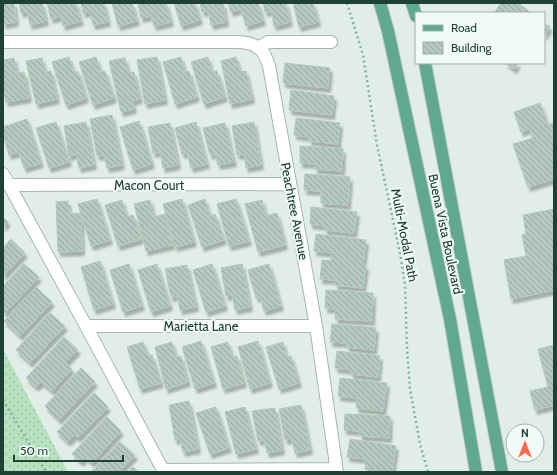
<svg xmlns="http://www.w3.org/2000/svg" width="557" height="475" font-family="Cabin,sans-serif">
<defs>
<pattern id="grass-dots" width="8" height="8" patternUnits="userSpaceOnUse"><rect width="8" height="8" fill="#b7e1bf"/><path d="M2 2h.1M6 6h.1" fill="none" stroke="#9dc2a5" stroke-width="1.8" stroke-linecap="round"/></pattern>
<pattern id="building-back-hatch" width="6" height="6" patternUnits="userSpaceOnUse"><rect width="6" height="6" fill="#b6c9c0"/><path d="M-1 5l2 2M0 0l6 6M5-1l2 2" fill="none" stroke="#93a59d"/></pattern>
<filter id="shadow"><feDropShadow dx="2.5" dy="4.5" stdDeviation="1" flood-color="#0004"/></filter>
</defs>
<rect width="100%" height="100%" fill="#e1eee7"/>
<path fill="url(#grass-dots)" d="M3,349L68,472H3Z"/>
<path fill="url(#building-back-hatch)" stroke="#b3c8bd" filter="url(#shadow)" d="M3,3H14L16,22L3,24Z
M19,3H42L46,21L30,25L27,11L21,13Z
M47,3H76L81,21L63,26L61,16L51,19Z
M81,3H104L108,22L93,25L90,12L83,13Z
M112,3H132L137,21L118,26Z
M138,3H166L171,22L154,26L151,16L141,18Z
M174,3H195L200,20L181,26Z
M200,3H223L226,22L211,25L208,11L202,12Z
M228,3H258L263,21L246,26L241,9L231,12Z
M263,3H286L290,22L274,26L271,11L265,12Z
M293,3H313L318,22L299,27Z
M501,3H518L531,13H494Z
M544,23L550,27L544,36Z
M69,57L74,73L78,71L86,98L66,105L52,62Z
M96,57L101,72L105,71L114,98L93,105L79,62Z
M157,57L165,100L145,104L137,60Z
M181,57L185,72L189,71L197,97L175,104L163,62Z
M208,57L212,72L217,71L225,97L204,104L191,62Z
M236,57L240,72L246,71L252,99L230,104L221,61Z
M14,58L17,73L24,72L29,98L6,102L3,90V60Z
M42,58L45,72L51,71L57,99L36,104L26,61Z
M125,58L128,73L134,72L140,99L132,101L134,109L121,112L109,61Z
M285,63L330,68L328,88L283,83Z
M505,63H518L514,69Z
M291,90L334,96L332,115L289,110Z
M540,103L548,125L554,123V166L551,167L554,179L528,187L513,144L533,138L529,129L521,132L514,112Z
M112,115L122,165L107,168L104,155L97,156L90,119Z
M296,118L340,123L338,144L309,141L310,137L294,135Z
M27,119L41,163L24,168L19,152L9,155L3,134V127Z
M139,121L152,164L133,170L120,127Z
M56,122L69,162L49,168L36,128Z
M86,122L94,165L79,168L76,154L69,156L64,126Z
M196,122L207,164L191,168L187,153L182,154L175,128Z
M254,122L261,165L246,168L244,154L237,155L232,126Z
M170,123L178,165L163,168L160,152L153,153L148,127Z
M225,123L234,162L218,165L215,154L210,155L203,128Z
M300,146L343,149L342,171L315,169V164L300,163Z
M305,174L350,177L348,205L321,203V191L304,190Z
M97,199L110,240L91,246L78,204Z
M182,199L194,242L175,247L163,204Z
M205,199L210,216L215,214L224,240L202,247L188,205Z
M236,199L249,241L229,246L217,204Z
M122,200L127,217L133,215L141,239L118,246L105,205Z
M150,200L154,217L165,214L172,245L146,251L134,204Z
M262,200L266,216L277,213L285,245L258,252L245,204Z
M68,201L69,214L81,213L82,251L58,252L56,202Z
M311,207L357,212L354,233L325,230V226L310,224Z
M554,209V290L511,299L504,260L526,256L522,235L526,234L523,215Z
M3,217L8,222L3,227Z
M316,234L366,240L363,265L366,266L363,288L335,285L336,280L320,279L322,260L331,261L332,253L314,251Z
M11,239L25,253L3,276V248Z
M100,261L113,304L94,310L81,267Z
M24,264L39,277L5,313L3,311V286Z
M129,264L142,306L123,312L110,270Z
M157,264L170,306L151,312L138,270Z
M212,264L225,306L206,312L193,270Z
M242,264L250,307L235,310L232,295L226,296L221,268Z
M269,264L281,306L264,311L260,297L256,298L248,270Z
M187,265L196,307L180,310L177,296L171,297L165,269Z
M36,287L52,302L20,336L4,321Z
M326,290L373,293L372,321L335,319L336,309L325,308Z
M50,313L65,326L30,363L16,350Z
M332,324L376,328L374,350L347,347V343L330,342Z
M64,337L78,350L65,363L72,369L52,391L41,382L36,387L26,378Z
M201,341L214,383L195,389L182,347Z
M258,341L270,383L250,389L238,347Z
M143,342L148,356L152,355L161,383L140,389L127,347Z
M172,342L176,357L181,356L188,382L166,389L155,347Z
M228,342L232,357L237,356L244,383L223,389L211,347Z
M283,342L287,358L291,356L299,383L279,389L266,347Z
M554,345V405L535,410L530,391L548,387L538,349Z
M337,351L380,356L378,377L351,374V370L335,368Z
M81,368L95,382L59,420L45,406Z
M340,378L387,383L383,411L356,408L357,398L338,396Z
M94,393L108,407L78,438L75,435L68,442L57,432Z
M189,401L198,449L183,452L180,439L175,440L169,405Z
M301,405L310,450L295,453L292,439L285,440L279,409Z
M216,407L229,448L210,454L196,413Z
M245,407L256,449L236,454L225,412Z
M275,408L282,450L267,453L264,440L258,441L252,411Z
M345,414L390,416L389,438L360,436V431L344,430Z
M107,417L121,431L92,463L85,457L81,462L72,454Z
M350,439L396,446L392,472L365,469L366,459L347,457Z
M120,442L135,455L119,472H91Z
M133,467L139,472H128Z"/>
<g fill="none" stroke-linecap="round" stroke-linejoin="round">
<defs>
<path id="minor" d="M3,42H239C257,43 264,49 269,66L316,326L337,472
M258,48L268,42H331
M3,174L86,326L164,472
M9,185L289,184
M86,326H316
M163,470L336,469"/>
<path id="major" d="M380,3L388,31L450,319L476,472
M412,3L416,16
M425,63L502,472"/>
</defs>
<use href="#minor" stroke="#a3b7ae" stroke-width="14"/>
<use href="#major" stroke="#c0cac6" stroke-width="14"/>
<path stroke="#7db59f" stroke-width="2.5" stroke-dasharray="2 3" stroke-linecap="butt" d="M347,3L363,55L377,145L400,253L405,285L407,349L410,389L420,444L428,472
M3,400L46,472"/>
<use href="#minor" stroke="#fff" stroke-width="12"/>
<use href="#major" stroke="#60a990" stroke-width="12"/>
</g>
<g text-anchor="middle" stroke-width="4" stroke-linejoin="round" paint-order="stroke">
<g font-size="13" fill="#1f4135" stroke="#f2faf5">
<text x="149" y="190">Macon Court</text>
<text transform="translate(295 211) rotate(79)" y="5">Peachtree Avenue</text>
<text transform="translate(446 234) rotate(78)" y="5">Buena Vista Boulevard</text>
<text transform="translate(405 235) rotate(79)" y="5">Multi-Modal Path</text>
<text x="201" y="331">Marietta Lane</text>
</g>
</g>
<rect width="557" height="475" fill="none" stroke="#1f4135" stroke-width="8"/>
<rect x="415" y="12" width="130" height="52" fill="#f2faf5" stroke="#9eb0a8"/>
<rect x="423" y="25" width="20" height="6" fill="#60a990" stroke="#9eb0a8"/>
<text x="451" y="32" font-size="12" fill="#1f4135">Road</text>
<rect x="423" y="42" width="20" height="12" fill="url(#building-back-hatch)" stroke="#9eb0a8"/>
<text x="451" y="52" font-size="12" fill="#1f4135">Building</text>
<g transform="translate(525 443)"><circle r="19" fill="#f2faf5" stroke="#9eb0a8"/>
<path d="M0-3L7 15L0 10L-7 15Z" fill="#ff6a4e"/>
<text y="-6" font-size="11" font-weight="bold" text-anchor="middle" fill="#1f4135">N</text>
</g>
<path d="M14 455v6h109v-6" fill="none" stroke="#1f4135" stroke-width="2"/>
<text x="20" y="455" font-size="12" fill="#1f4135" stroke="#f2faf5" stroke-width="3" paint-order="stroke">50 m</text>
</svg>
